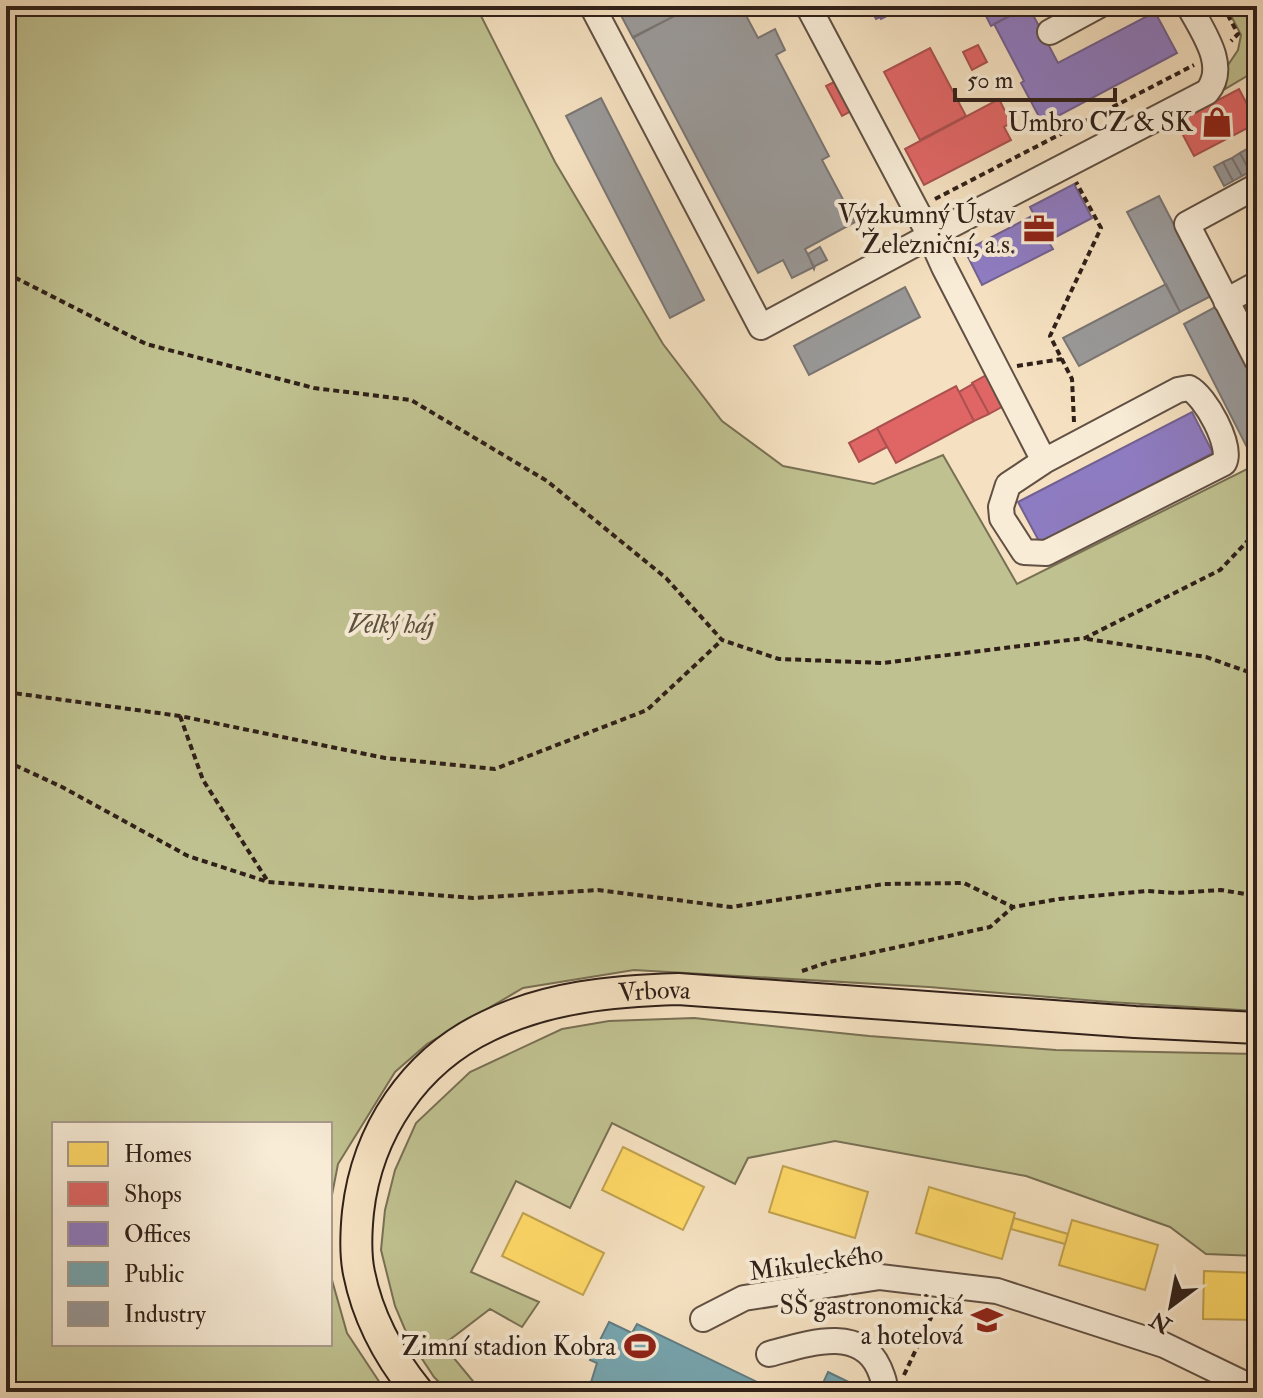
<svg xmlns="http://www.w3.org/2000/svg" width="1263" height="1398" font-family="'IM FELL Double Pica',serif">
<rect width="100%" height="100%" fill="#f5e1c1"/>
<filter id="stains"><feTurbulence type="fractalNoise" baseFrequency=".0025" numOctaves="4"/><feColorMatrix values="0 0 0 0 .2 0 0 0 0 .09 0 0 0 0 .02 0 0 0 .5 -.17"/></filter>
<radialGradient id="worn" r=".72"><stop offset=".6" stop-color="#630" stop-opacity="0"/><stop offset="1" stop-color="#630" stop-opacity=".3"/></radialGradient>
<path fill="#c0c190" stroke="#787054" stroke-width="2" d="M6,6H476L555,162L663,344L722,421L783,466L874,484L943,455L1017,584L1257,464V1011L1109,1002L929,987L634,970L523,988L427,1044L395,1072L338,1164L330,1205V1124H54V1344H330V1273L347,1333L386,1392H29L6,1378Z
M1226,6L1257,7V70L1225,89L1228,65L1238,50L1241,35Z
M1257,289V337C1246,315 1238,309 1257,289Z
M694,1018L869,1036L1056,1050L1257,1054V1256L1206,1254L1170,1227L1026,1176L835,1141L748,1158L735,1184L612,1123L570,1208L516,1181L471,1272L539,1302L522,1327L490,1309L443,1345L482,1392H449L434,1377L409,1339L395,1306L381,1250L385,1210L395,1170L416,1123L470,1072L562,1029L609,1021Z"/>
<path fill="#ffd966" stroke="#c1a24f" stroke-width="2" d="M623,1147L704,1187L683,1230L602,1190Z
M783,1166L868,1192L855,1238L769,1212Z
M929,1187L1015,1213L1002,1259L916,1233Z
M523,1213L604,1253L583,1295L502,1256Z
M1014,1218L1068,1234L1065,1244L1011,1229Z
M1072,1220L1158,1245L1145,1290L1059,1265Z
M1204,1271L1257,1273V1320L1203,1319Z"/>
<path fill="#e06666" stroke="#ab514f" stroke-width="2" d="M978,45L987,62L972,70L963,52Z
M930,48L966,116L920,140L884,72Z
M838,80L853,110L842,116L826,86Z
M1239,89L1257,123L1194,156L1176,122Z
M999,99L1011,123L1004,127L1011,140L924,185L905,149Z
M990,373L1007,404L989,414L972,383Z
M973,384L989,414L974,421L959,392Z
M956,386L974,421L896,463L877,428Z
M877,428L887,447L859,462L849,443Z"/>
<path fill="#8e7cc3" stroke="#726090" stroke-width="2" d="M869,6H907L881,19L880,17L876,19Z
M981,6H1029L991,26Z
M1028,6L1039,26L1045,23L1055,40L1048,44L1058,63L1155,12L1177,53L1043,124L1021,83L1024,81L994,24Z
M1074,184L1092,218L1048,241L1053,249L982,285L965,251L1034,215L1030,207Z
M1192,412L1213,453L1040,543L1018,502Z"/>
<path fill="#76a5af" stroke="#617d82" stroke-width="2" d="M609,1322L632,1333L637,1324L778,1392H588L597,1363L590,1360Z
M828,1372L857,1386L854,1392H819Z"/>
<path fill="#999" stroke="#7a7573" stroke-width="2" d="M616,6H693L633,38Z
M694,6H741L758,38L775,29L785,50L776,55L829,156L822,160L855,222L805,249L814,267L792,278L783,260L758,273L633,37Z
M601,98L704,300L670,318L566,116Z
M1257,144V164L1249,148Z
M1249,148L1257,164V168L1250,172L1240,153Z
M1240,153L1250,172L1242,176L1232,158Z
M1232,158L1242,176L1233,181L1223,162Z
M1223,162L1233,181L1224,186L1214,167Z
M1159,196L1211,296L1180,312L1127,212Z
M820,247L827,260L815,266L814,269L808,254Z
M1166,284L1180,312L1079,366L1063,338Z
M905,287L920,317L809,375L794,346Z
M1217,306L1257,385V462L1255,463L1184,324Z"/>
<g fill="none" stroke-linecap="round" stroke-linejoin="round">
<defs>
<path id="minor" d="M592,6L761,327L930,236L944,267L1044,461
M808,6L930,236L1207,92C1229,66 1202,31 1189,6
M1050,32L1098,6
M1257,186L1187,224L1257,360
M1226,301L1257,284
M1189,388C1205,396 1233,446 1224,463L1046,553L1024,552L1002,518L1001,507L1008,485L1044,461L1178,390Z
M703,1319L744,1298L880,1277L997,1291L1164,1345L1257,1390
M769,1354C804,1345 859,1324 879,1368C882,1376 886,1383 884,1392"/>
<g id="major">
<path id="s1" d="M418,1392C390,1358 368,1318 359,1273C355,1254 356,1232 358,1212C367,1132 414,1061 488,1026C547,997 613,991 678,989L1135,1022L1257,1028"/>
</g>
</defs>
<use href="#minor" stroke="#615043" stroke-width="28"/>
<use href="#major" stroke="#302019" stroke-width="34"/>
<path stroke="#302019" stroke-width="4" stroke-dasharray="6 4" stroke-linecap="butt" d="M1223,6L1238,34L1231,41
M935,199L1194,65
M6,273L146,344L314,388L411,400L547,481L666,578L722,640L779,659L883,663L1085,638L1220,570L1257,531
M1017,366L1062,359
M1074,422L1072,379L1050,336L1101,228L1076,182
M1087,639L1206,657L1257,675
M6,692L180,716L385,758L495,769L647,710L722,640
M180,716L203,780L267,880
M6,761L62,787L188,856L268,882L473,898L598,890L731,907L884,884L964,883L1013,907
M1249,895L1257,862
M802,971L829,962L990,927L1013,907L1059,899L1147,891L1176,893L1221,890L1257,896
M904,1375L936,1307"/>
<use href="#minor" stroke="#f8ecd7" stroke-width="24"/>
<use href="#major" stroke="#f5e1c1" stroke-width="30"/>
</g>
<defs>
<symbol id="shop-bare" viewBox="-9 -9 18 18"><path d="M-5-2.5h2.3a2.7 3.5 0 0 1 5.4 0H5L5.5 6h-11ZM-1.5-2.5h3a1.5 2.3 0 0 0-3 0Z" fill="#8f2418" stroke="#f8ecd7" stroke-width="2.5" paint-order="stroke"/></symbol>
<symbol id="office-bare" viewBox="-9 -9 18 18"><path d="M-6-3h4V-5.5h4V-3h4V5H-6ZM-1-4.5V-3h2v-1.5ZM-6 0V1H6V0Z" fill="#8f2418" stroke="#f8ecd7" stroke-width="2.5" paint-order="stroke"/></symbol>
<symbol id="university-bare" viewBox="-9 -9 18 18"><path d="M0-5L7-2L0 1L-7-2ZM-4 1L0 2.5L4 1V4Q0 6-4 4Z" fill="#8f2418" stroke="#f8ecd7" stroke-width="2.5" paint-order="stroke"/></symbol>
<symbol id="stadium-bare" viewBox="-9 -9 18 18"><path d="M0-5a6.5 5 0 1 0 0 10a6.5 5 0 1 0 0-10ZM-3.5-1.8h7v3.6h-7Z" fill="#8f2418" stroke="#f8ecd7" stroke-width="2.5" paint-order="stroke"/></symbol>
</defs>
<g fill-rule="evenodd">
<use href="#shop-bare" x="1195" y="100" width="44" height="44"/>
<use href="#office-bare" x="1017" y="207" width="44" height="44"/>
<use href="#university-bare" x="965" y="1298" width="44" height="44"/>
<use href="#stadium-bare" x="618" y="1324" width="44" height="44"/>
</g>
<g text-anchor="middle" stroke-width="8" stroke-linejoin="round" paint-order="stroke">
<g font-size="26" fill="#302019" stroke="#f8ecd7" text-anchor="end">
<text x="1193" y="131">Umbro CZ &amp; SK</text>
<text x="1015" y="223">Výzkumný Ústav<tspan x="1015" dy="30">Železniční, a.s.</tspan></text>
<text x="963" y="1314">SŠ gastronomická<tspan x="963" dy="30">a hotelová</tspan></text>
<text x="616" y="1355">Zimní stadion Kobra</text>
</g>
<g font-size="26" font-style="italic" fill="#5b503d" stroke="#f8ecd7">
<text x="391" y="633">Velký háj</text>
</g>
<g font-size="26" fill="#302019" stroke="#f8ecd7">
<text dy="9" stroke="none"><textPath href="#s1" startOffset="604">Vrbova</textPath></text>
<text transform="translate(816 1262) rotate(-8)" y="9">Mikuleckého</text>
</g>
</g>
<rect width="1263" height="1398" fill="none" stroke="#f5e1c1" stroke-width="32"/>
<rect x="8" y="8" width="1247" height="1382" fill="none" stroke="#302019" stroke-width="4"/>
<rect x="16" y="16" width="1231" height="1366" fill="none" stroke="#302019" stroke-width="2"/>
<rect x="52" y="1122" width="280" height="224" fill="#f8ecd7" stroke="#a89a8b" stroke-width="2"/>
<rect x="68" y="1142" width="40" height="24" fill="#ffd966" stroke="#a89a8b" stroke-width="2"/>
<text x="124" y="1162" font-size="24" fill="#302019">Homes</text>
<rect x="68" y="1182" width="40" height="24" fill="#e06666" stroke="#a89a8b" stroke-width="2"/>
<text x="124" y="1202" font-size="24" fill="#302019">Shops</text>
<rect x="68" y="1222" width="40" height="24" fill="#8e7cc3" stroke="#a89a8b" stroke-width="2"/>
<text x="124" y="1242" font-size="24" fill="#302019">Offices</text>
<rect x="68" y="1262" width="40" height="24" fill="#76a5af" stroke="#a89a8b" stroke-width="2"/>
<text x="124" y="1282" font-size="24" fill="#302019">Public</text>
<rect x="68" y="1302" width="40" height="24" fill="#999999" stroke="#a89a8b" stroke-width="2"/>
<text x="124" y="1322" font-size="24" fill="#302019">Industry</text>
<g transform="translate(1171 1306) rotate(212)" stroke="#f8ecd7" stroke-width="6" paint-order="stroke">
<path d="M0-6L14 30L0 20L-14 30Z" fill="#302019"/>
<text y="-12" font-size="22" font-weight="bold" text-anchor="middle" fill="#302019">N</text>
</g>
<path d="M955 88v12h160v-12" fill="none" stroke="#302019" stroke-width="4"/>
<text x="967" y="88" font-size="24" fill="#302019" stroke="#f8ecd7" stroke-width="6" paint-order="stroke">50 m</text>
<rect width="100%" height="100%" filter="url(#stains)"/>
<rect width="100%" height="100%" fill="url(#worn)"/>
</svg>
